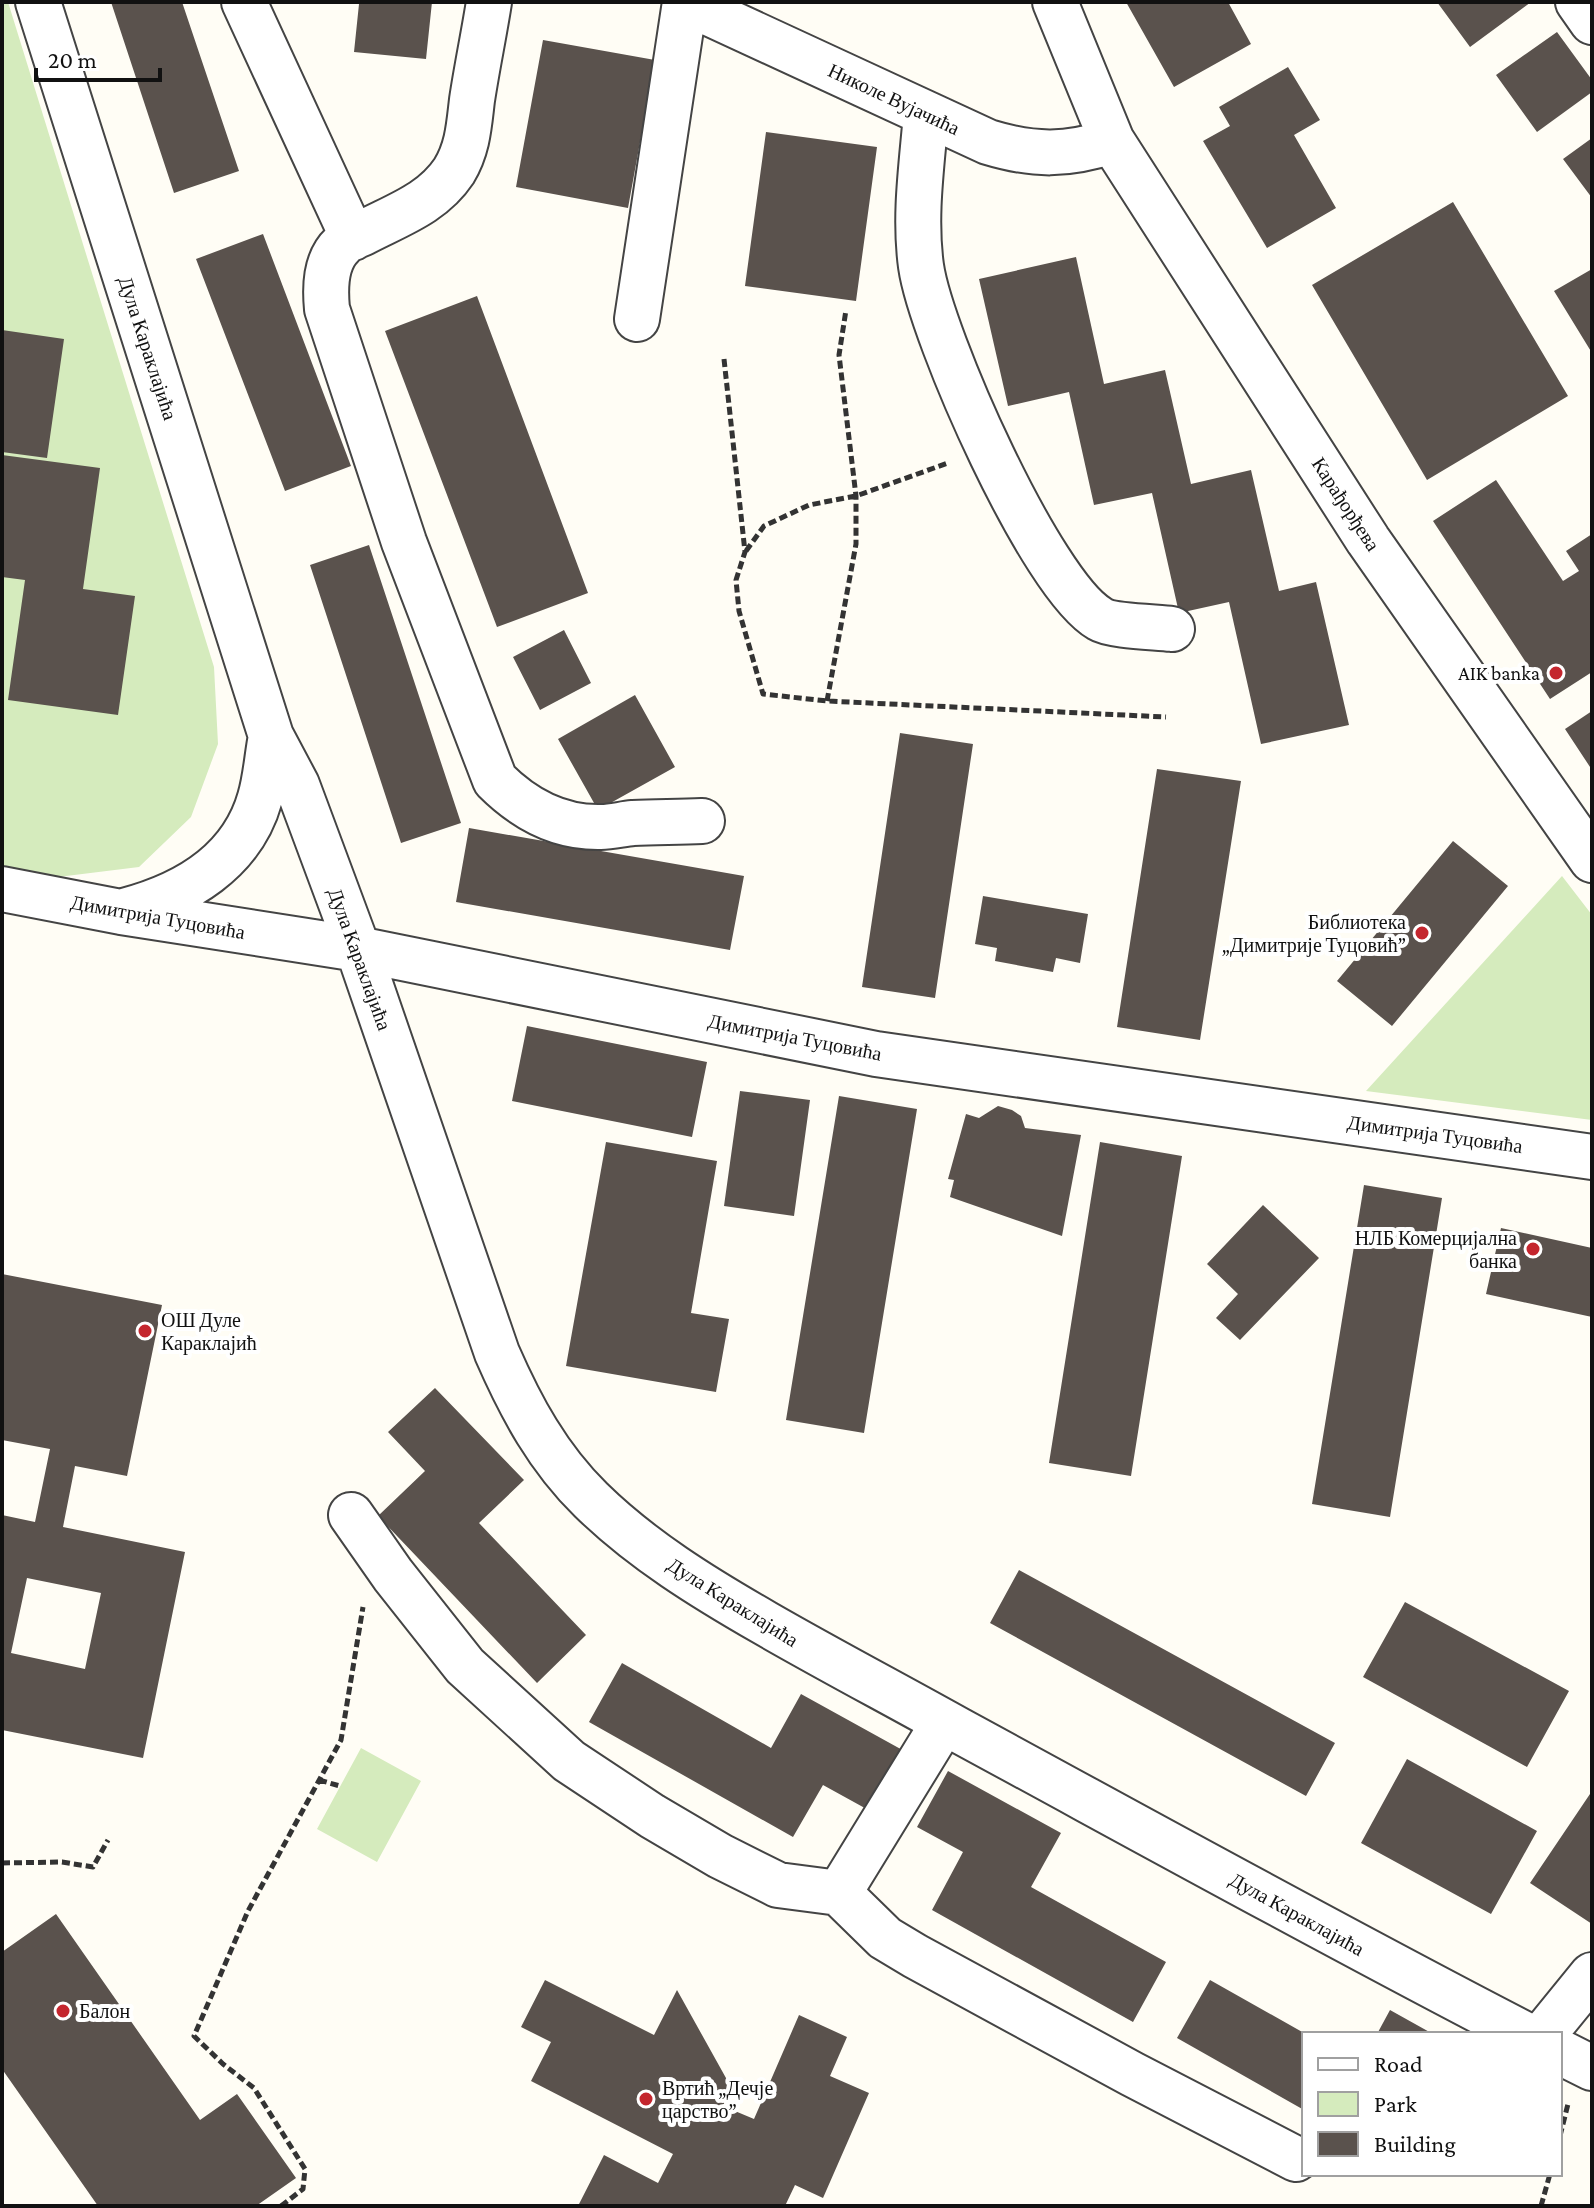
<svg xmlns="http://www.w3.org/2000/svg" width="1594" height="2208" font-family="'Crimson Pro',serif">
<rect width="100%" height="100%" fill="#fffdf5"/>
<path fill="#d5ebbd" d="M2,2H8L214,667L218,744L191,817L139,867L58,877L2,867Z
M1562,876L1592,915V1120L1366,1091Z
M361,1748L421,1781L377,1862L317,1829Z"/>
<path fill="#5a524d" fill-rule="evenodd" d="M111,2H182L239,171L174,193Z
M356,2H432L426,59L354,52L359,4Z
M1126,2H1228L1251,44L1174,87Z
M1437,2H1531L1470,47Z
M1557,32L1592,80V92L1537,132L1496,75Z
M543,40L655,60L628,208L516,187Z
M1288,67L1320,120L1294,135L1336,208L1267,248L1203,141L1230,126L1219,107Z
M766,132L877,147L856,301L745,286Z
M1592,138V198L1563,159Z
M1453,202L1568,396L1427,480L1312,285Z
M263,234L351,466L285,491L196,259Z
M1076,257L1104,384L1165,370L1191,484L1251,470L1279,591L1316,582L1349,725L1261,744L1229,602L1179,613L1152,493L1094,505L1069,392L1008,406L979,279Z
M1592,269V353L1554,291Z
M477,296L588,593L497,627L385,331Z
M2,330L64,339L47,458L2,452Z
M2,455L100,468L83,589L135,596L118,715L8,700L25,580L2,577Z
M1496,480L1563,581L1579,571L1566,551L1592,534V672L1550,699L1433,521Z
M369,545L461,823L401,843L310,565Z
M564,630L591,683L540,710L513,657Z
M635,695L675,767L598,810L558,739Z
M1592,711V770L1565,729Z
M900,733L973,744L935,998L862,987Z
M1157,769L1241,781L1200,1040L1117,1027Z
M469,828L744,876L730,950L456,902Z
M1453,841L1508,886L1392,1026L1337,981Z
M983,896L1088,914L1080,963L1056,958L1053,972L995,961L997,948L975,944Z
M527,1026L707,1062L692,1137L512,1101Z
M740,1091L810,1100L794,1216L724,1206Z
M839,1096L917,1109L864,1433L786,1420Z
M998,1106L1012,1110L1021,1116L1025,1128L1081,1135L1062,1236L950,1197L954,1180L948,1179L966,1114L979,1118Z
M606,1142L717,1161L691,1313L729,1319L716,1392L566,1366Z
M1100,1142L1182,1156L1131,1476L1049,1463Z
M1364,1185L1442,1198L1390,1517L1312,1504Z
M1263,1205L1319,1258L1240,1340L1216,1318L1238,1294L1207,1264Z
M1501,1228L1592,1248V1317L1486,1294Z
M2,1274L162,1305L127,1476L75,1466L63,1527L185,1552L143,1758L2,1730V1515L35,1522L50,1449L2,1440ZM27,1578L101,1593L85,1669L11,1653Z
M435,1388L524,1480L479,1523L586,1635L537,1683L378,1516L425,1471L388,1432Z
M1019,1570L1335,1743L1306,1796L990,1623Z
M1405,1602L1569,1691L1527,1767L1363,1677Z
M622,1663L771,1748L801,1694L906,1752L872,1812L823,1785L793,1837L589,1722Z
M1407,1759L1537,1831L1491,1914L1361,1843Z
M948,1771L1061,1833L1031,1887L1166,1962L1133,2022L932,1910L963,1852L917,1827Z
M1592,1791V1924L1530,1883Z
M56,1914L200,2120L237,2094L296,2178L256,2206H98L2,2069V1952Z
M545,1980L654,2035L677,1990L731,2087L723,2106L754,2119L799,2015L847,2037L830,2076L869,2093L823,2198L795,2185L785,2206H578L604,2155L658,2183L673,2154L531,2081L551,2042L521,2027Z
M1210,1980L1304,2033V2110L1177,2038Z
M1390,2010L1433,2034H1377Z"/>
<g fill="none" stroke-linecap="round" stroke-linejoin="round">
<defs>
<path id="minor" d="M38,2L271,736L297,785L358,949L497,1353C521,1408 548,1458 591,1500C642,1550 704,1588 765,1623C831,1661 898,1696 964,1733C1150,1834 1336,1937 1524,2034
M244,2L353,238
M489,2C484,34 477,67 472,100C469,125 468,148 454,171C432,204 397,215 363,233C357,236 347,239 342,245C325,261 325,288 327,309L404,542L495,780C524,809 559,828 601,827C612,827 622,824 633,823C656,822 679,822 702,821
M685,2L988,142C1034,156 1067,156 1112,141
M1055,2L1112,141L1368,540L1592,860
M1578,2L1592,22
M926,114C922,164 914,215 921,266C931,336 1041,585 1100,619C1111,626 1156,627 1172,629
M637,319L685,2
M2,889L121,912L358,949L876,1054L1592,1157
M124,911C185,895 242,862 260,798C266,778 267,756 271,736
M351,1515L393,1575L465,1666L569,1761L652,1816L720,1856L778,1885L839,1893L944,1722
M839,1893L885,1938L915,1956L1132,2074L1296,2159
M1544,2034L1592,1975
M1560,2052L1592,2068"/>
</defs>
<use href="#minor" stroke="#444" stroke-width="48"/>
<path stroke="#333" stroke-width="5" stroke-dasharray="8 4" stroke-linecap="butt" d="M724,359L745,552L736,580L739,611L763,694L827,701L1166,717
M746,551L764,526L809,505L856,496L948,463
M827,701L856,544V496L839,355L846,310
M319,1780L340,1786
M2,1863L62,1862L93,1867L108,1840
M1560,2136L1568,2104
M281,2206L303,2189L305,2169L254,2088L223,2064L194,2036L248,1911L341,1740L363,1607
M1541,2206L1550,2174"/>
<use href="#minor" stroke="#fff" stroke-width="44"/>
</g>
<g fill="#c4262e" stroke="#fff" stroke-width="3">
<circle cx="1556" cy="673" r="8"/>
<circle cx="1422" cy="933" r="8"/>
<circle cx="1533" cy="1249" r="8"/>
<circle cx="145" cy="1331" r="8"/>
<circle cx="63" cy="2011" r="8"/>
<circle cx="646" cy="2099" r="8"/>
</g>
<g text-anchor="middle" stroke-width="8" stroke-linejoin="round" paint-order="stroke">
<g font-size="20" fill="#111" stroke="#fff">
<text transform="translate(894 99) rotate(25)" y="7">Николе Вујачића</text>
<text transform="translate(148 348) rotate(72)" y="7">Дула Караклајића</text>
<text transform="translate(1346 504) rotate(57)" y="7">Карађорђева</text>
<text transform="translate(158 917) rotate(10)" y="7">Димитрија Туцовића</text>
<text transform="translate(360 959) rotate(70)" y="7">Дула Караклајића</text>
<text transform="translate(795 1037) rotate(11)" y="7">Димитрија Туцовића</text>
<text transform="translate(1435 1134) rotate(8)" y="7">Димитрија Туцовића</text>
<text transform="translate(733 1602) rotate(32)" y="7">Дула Караклајића</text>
<text transform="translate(1297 1914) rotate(29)" y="7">Дула Караклајића</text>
</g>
<g font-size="20" fill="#111" stroke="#fff" text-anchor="end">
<text x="1540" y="680">AIK banka</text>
<text x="1406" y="929">Библиотека<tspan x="1406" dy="23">„Димитрије Туцовић”</tspan></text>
<text x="1517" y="1245">НЛБ Комерцијална<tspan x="1517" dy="23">банка</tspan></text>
<text x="161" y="1327" text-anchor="start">ОШ Дуле<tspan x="161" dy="23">Караклајић</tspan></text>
<text x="79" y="2018" text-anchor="start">Балон</text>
<text x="662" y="2095" text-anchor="start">Вртић „Дечје<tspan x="662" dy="23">царство”</tspan></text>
</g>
</g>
<rect width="1594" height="2208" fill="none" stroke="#111111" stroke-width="8"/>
<rect x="1302" y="2032" width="260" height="144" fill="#ffffff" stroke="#a0a0a0" stroke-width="2"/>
<rect x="1318" y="2058" width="40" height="12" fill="#ffffff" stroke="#a0a0a0" stroke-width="2"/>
<text x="1374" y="2072" font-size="24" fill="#111111">Road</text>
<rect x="1318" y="2092" width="40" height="24" fill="#d5ebbd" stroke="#a0a0a0" stroke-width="2"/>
<text x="1374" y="2112" font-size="24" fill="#111111">Park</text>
<rect x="1318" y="2132" width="40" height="24" fill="#5a524d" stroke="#a0a0a0" stroke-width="2"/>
<text x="1374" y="2152" font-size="24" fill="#111111">Building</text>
<path d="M36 68v12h124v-12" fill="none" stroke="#111111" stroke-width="4"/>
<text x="48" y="68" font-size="24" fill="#111111" stroke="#ffffff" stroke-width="6" paint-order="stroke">20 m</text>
</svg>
